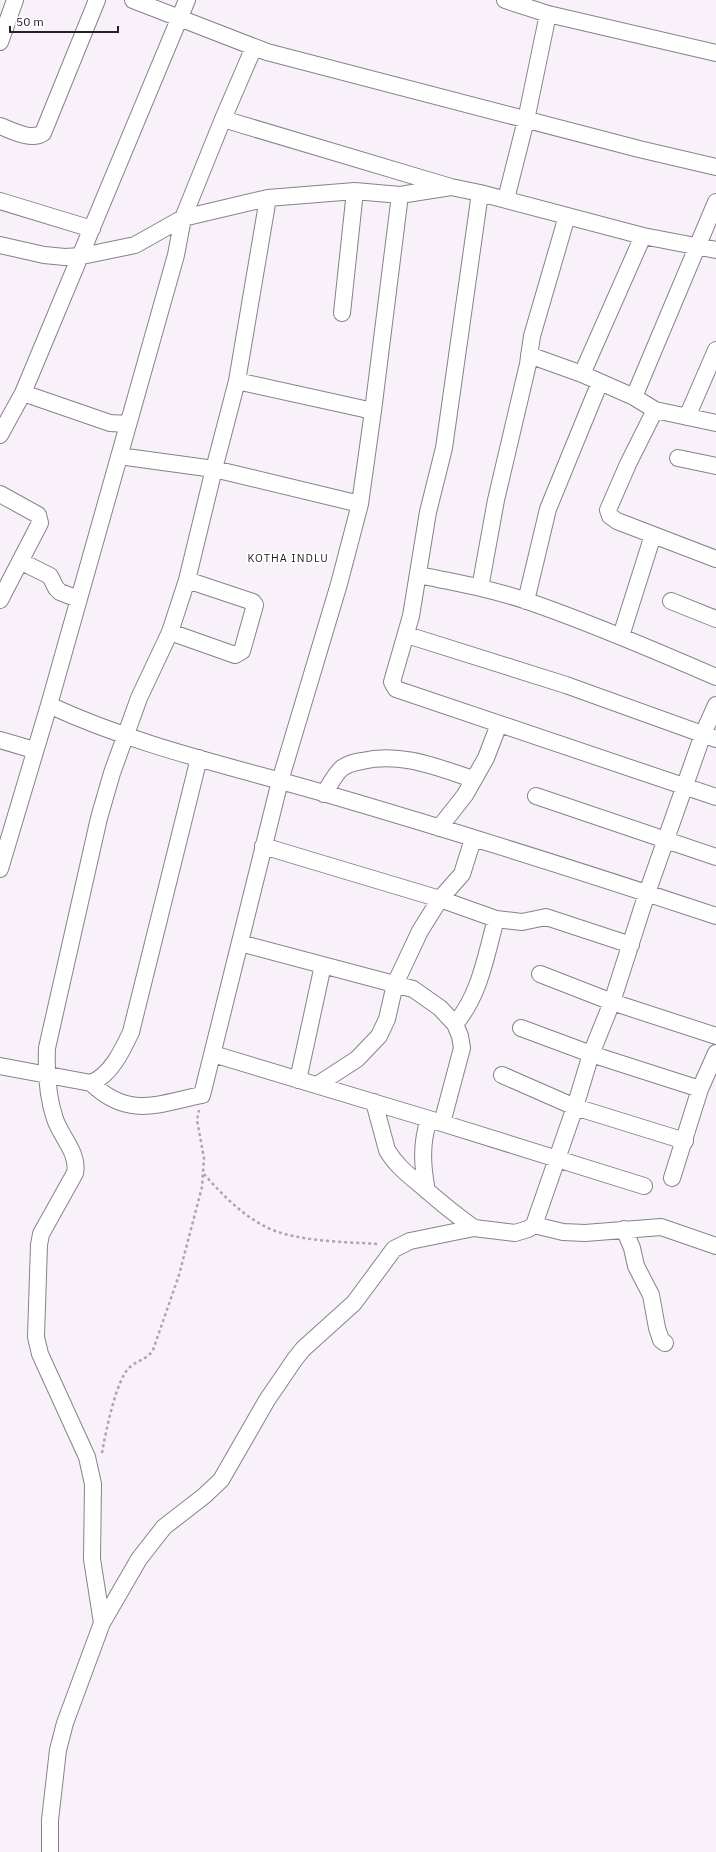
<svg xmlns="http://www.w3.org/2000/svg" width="716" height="1852" font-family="'IBM Plex Sans',sans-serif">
<rect width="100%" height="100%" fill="#f8f1fa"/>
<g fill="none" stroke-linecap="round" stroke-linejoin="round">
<defs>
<path id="minor" d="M133,0L267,52L639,149L716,167
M505,0L548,14L716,53
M0,42L15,0
M223,119L451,187L480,193L643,236L716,250
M0,126C13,131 31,141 43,133L97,0
M480,193L444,448L428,512L411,616L392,682L396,689L716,797
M506,199L526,120L548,14
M0,201L92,229
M0,245L44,255L65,257L82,256L135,245L183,218L268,198
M342,313L355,191
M529,355L582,374L634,397L655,410L716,423
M582,374L643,236
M237,381L373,411
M23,393L110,423L128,424
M634,397L716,202
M655,410L628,464L608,510L610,516L617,521L716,559
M687,417L716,350
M0,435L23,393L187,0
M678,458L716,466
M0,494L38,515L40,523L0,600
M360,504L214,469L237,381L268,198L355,191L400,195L451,187
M20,561L50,576L56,588L60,592L78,599
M418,575C454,582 492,589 527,601C591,623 654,650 716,677
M480,588L496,500L528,364L532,336L567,216
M526,601L548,509L600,382
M671,601L716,619
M170,632L235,655L242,651L255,605L253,602L187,580
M407,635L566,685L716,739
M621,636L653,535
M49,705C137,746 234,767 327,794C457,832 587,873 716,916
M0,740L34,750
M324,794C329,786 335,774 342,768C348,764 355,762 362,761C401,752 436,767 473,779
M536,796L716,857
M439,828L465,795L486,758L499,724
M263,846L440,899L496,919L522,922L546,917L631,945
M0,869L49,705L176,255L183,218L223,119L254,47
M240,943L413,989L440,1008L455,1024L460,1036L462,1048L442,1123
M540,974L612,1002L716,1036
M455,1024C480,995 486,955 496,919
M521,1028L591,1054L700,1089
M213,1054L429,1119L644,1186
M0,1066L91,1083C111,1075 122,1051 131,1032L199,758
M502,1075L575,1107L685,1141
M298,1080L323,965
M91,1083C129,1119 157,1104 202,1095L280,781L339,584L360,504L373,411L400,195
M317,1085L357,1059L379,1036L387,1019L395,984L420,931L440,899L462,874L473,839
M374,1102L387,1150C396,1166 410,1176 424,1188C440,1202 456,1215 474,1228
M672,1178L700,1089L716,1053
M427,1191C422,1165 421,1143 429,1119
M534,1225L563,1232L585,1233L661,1227L716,1246
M624,1229L632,1248L636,1266L651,1295L657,1328L661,1340L665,1343
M102,1623L92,1559L93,1484L87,1457L40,1354L36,1337L39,1245L41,1234L75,1173C79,1153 61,1137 55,1119C47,1096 46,1073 47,1048L99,818L112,773L139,698L170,632L187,580L214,469L119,456
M50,1852V1820L58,1750L65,1723L102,1623L139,1559L164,1527L204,1496L221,1480L267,1400L295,1359L303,1349L354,1303L394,1249L410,1241L474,1228L515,1233L528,1229L534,1225L575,1107L591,1054L612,1002L647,893L703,734L716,705"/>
</defs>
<use href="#minor" stroke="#87828a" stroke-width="18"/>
<path stroke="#aba6ac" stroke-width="2.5" stroke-dasharray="3 3" stroke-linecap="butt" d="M204,1174C224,1197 249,1222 278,1232C310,1242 346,1242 379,1244
M102,1453C105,1435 116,1380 129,1368C137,1360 147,1360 153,1350L179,1275L202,1187L204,1158L197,1120L199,1110"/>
<use href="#minor" stroke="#fff" stroke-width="16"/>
</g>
<g text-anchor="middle" stroke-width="3.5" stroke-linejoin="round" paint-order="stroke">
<g font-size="11" letter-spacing="1" fill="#242225" stroke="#fff">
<text x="288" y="562">KOTHA INDLU</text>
</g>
</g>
<path d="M10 26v6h108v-6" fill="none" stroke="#242225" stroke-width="2"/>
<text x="16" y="26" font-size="12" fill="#242225" stroke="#ffffff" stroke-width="3" paint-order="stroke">50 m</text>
</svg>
